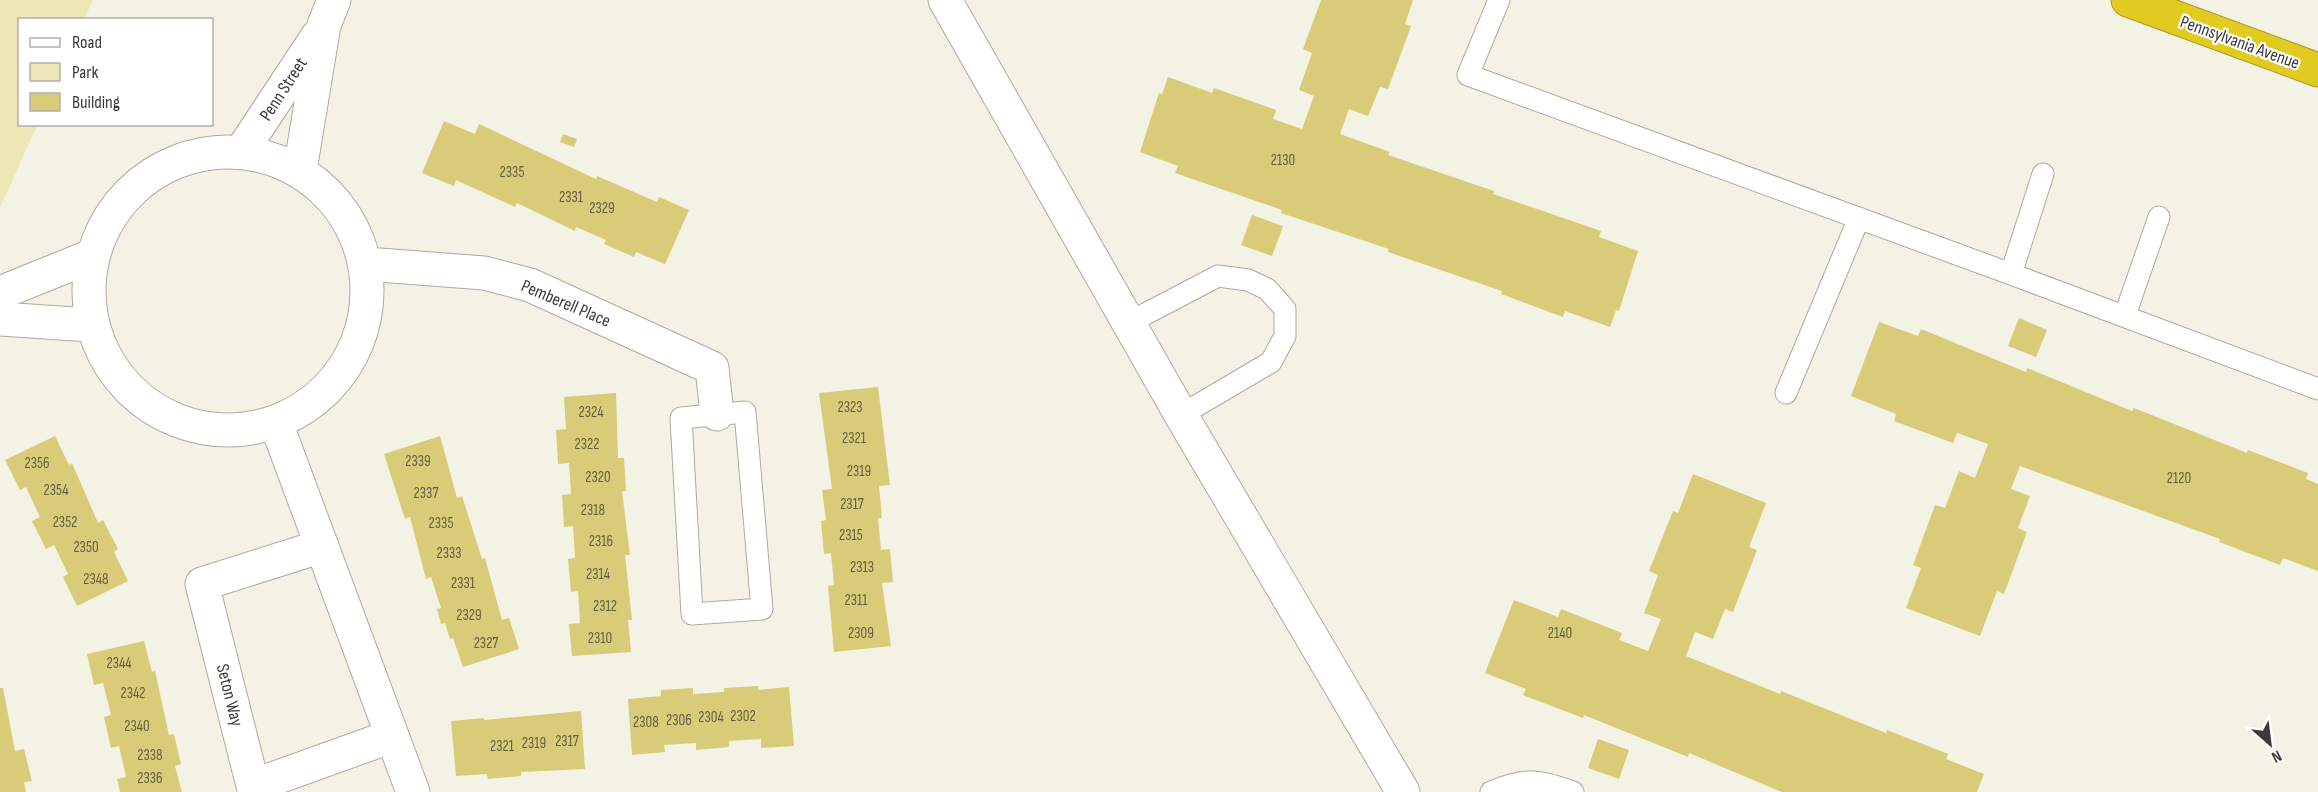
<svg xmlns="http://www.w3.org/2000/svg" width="2318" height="792" font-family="'Sofia Sans Condensed',sans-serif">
<rect width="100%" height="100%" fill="#f4f2e4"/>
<path fill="#eee6b4" d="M0,0H93L84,19L20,20V124L37,125L0,208Z"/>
<path fill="#d8cc78" d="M1321,0H1413L1405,24L1411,26L1388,89L1380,87L1368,116L1349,109L1340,134L1390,152L1388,155L1494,191L1493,194L1601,231L1599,237L1638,251L1619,311L1616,310L1610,327L1565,311L1563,317L1501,294L1502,291L1388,252L1389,249L1281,213L1282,210L1175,173L1178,166L1140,152L1159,93L1162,94L1168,77L1212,93L1214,88L1276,110L1273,119L1302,129L1314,96L1299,90L1312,53L1303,49Z
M444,121L475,134L479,124L596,179L597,176L657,202L659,197L689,210L665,264L636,252L634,257L604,244L606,240L576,227L575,231L517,203L515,207L456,180L454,186L422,173Z
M563,134L577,139L574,147L560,142Z
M1252,215L1283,226L1272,256L1241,245Z
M2019,318L2047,330L2036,357L2008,346Z
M1879,322L1918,336L1921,329L2026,372L2027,368L2132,411L2134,408L2247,453L2248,450L2308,473L2306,479L2318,484V571L2283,558L2280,565L2219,542L2220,539L2020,466L2011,489L2030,496L2018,528L2027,532L2004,594L1997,591L1980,636L1906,608L1921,568L1913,565L1935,505L1945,508L1959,471L1975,478L1988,444L1957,433L1953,443L1894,421L1896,414L1851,396Z
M878,387L890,485L879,486L882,518H878L881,550L890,549L893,582L882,583L891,646L834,652L828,586L834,585L831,553L824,554L821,521L826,520L822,490L832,489L819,393Z
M616,393L618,458H624L626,491H622L630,555H625L632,620H628L631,652L572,656L569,624L580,623L578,591L571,592L568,559L575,558L573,526L564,527L562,495L571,494L569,463L558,464L556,430L566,429L564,397Z
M55,436L69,465L72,463L98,523L103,520L118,549L114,552L128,581L77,606L63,577L68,574L54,545L46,549L32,521L40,517L26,487L20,490L5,460Z
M440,436L457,498L462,496L482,559L485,558L502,620L509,618L519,649L463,667L453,638L450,639L445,623L441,624L437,609L441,608L431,577L426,579L410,517L405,519L384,454Z
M1693,474L1766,503L1749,547L1757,550L1733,612L1725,609L1713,639L1695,632L1686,656L1780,694L1781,691L1886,733L1887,730L1948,754L1946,759L1984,774L1977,792H1782L1689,753L1688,757L1584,715L1583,718L1523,695L1526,689L1485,673L1514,600L1558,617L1561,609L1622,633L1619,640L1648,651L1661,619L1644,613L1658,575L1649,571L1673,511L1678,513Z
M144,641L152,672L155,671L169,735L174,734L181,764L175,766L182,792H120L117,779L126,777L119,746L111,748L104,717L111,715L103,683L94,685L87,654Z
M758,686V690L789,687L794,746L761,748V739L729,741V747L696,750V743L664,745L665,752L632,755L628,699L661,696V690L693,688V694L724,692V688Z
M0,688H3L15,751L24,749L32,781L24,782L26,792H0Z
M581,711L585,769L521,772V776L488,779L487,774L456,776L451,721L484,718V720Z
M1598,739L1629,750L1619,779L1588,768Z"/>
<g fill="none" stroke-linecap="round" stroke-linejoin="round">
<defs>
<path id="lane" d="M1499,0L1468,75L2011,274L2043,174
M2011,274L2318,389
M2125,315L2159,217
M1130,322L1218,276L1248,280L1267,289L1285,309V336L1271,362L1181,415
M1786,393L1859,218
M745,412L762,609L692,614L681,418Z
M1491,792C1525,778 1538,779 1573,792"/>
<path id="street" d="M945,0L1181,415L1403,792
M89 291a139 139 0 1 1 278 0a139 139 0 1 1-278 0Z
M241,152L317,37
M300,170L324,25L334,0
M366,264L484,273L530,285L712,368L717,414
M0,293L94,255
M0,319L90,325
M276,423L413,792
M322,546L202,584L253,786L392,736"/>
<path id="highway" d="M2128,0L2318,70"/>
</defs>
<use href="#lane" stroke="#adab9e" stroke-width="23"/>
<use href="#street" stroke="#adab9e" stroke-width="35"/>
<use href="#highway" stroke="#a89828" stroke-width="35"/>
<use href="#lane" stroke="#fff" stroke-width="21"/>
<use href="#street" stroke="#fff" stroke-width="33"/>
<use href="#highway" stroke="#e2cb21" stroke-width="33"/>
</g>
<g text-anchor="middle" stroke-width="4.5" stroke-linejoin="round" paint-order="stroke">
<g font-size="15" fill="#625e45">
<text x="1283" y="165">2130</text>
<text x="512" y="177">2335</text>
<text x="571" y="202">2331</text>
<text x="602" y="213">2329</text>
<text x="850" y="412">2323</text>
<text x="591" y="417">2324</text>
<text x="854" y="443">2321</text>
<text x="587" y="449">2322</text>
<text x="418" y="466">2339</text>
<text x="37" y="468">2356</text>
<text x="859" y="476">2319</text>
<text x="598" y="482">2320</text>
<text x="2179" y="483">2120</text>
<text x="56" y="495">2354</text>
<text x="426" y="498">2337</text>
<text x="852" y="509">2317</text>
<text x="593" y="515">2318</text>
<text x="65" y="527">2352</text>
<text x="441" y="528">2335</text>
<text x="851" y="540">2315</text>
<text x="601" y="546">2316</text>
<text x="86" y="552">2350</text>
<text x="449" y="558">2333</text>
<text x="862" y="572">2313</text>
<text x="598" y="579">2314</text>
<text x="96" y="584">2348</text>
<text x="463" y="588">2331</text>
<text x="856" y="605">2311</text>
<text x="605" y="611">2312</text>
<text x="469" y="620">2329</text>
<text x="861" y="638">2309</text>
<text x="1560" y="638">2140</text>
<text x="600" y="643">2310</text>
<text x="486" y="648">2327</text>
<text x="119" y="668">2344</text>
<text x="133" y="698">2342</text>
<text x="743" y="721">2302</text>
<text x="711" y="722">2304</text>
<text x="679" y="725">2306</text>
<text x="646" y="727">2308</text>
<text x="137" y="731">2340</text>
<text x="567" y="746">2317</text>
<text x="534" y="748">2319</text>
<text x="502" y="751">2321</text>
<text x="150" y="760">2338</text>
<text x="150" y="783">2336</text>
</g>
<g font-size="18" fill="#3b3a34" stroke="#fff">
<text transform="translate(2240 42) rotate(20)" y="6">Pennsylvania Avenue</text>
<text transform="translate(283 89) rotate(-57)" y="6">Penn Street</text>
<text transform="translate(566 303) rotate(23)" y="6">Pemberell Place</text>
<text transform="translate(230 695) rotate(76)" y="6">Seton Way</text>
</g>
</g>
<rect x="18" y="18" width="195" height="108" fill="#ffffff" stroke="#b1b0ae" stroke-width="1.5"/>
<rect x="30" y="38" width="30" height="9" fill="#ffffff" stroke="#b1b0ae" stroke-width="1.5"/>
<text x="72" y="48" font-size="18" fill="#3b3a34">Road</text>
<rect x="30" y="63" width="30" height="18" fill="#eee6b4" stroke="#b1b0ae" stroke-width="1.5"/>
<text x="72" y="78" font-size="18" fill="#3b3a34">Park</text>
<rect x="30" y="93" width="30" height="18" fill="#d8cc78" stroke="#b1b0ae" stroke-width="1.5"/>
<text x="72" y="108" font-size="18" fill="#3b3a34">Building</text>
<g transform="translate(2270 744) rotate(152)" stroke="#ffffff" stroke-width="4.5" paint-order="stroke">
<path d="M0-4.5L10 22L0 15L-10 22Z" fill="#3b3a34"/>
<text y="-9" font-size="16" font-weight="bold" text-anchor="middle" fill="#3b3a34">N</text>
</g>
</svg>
